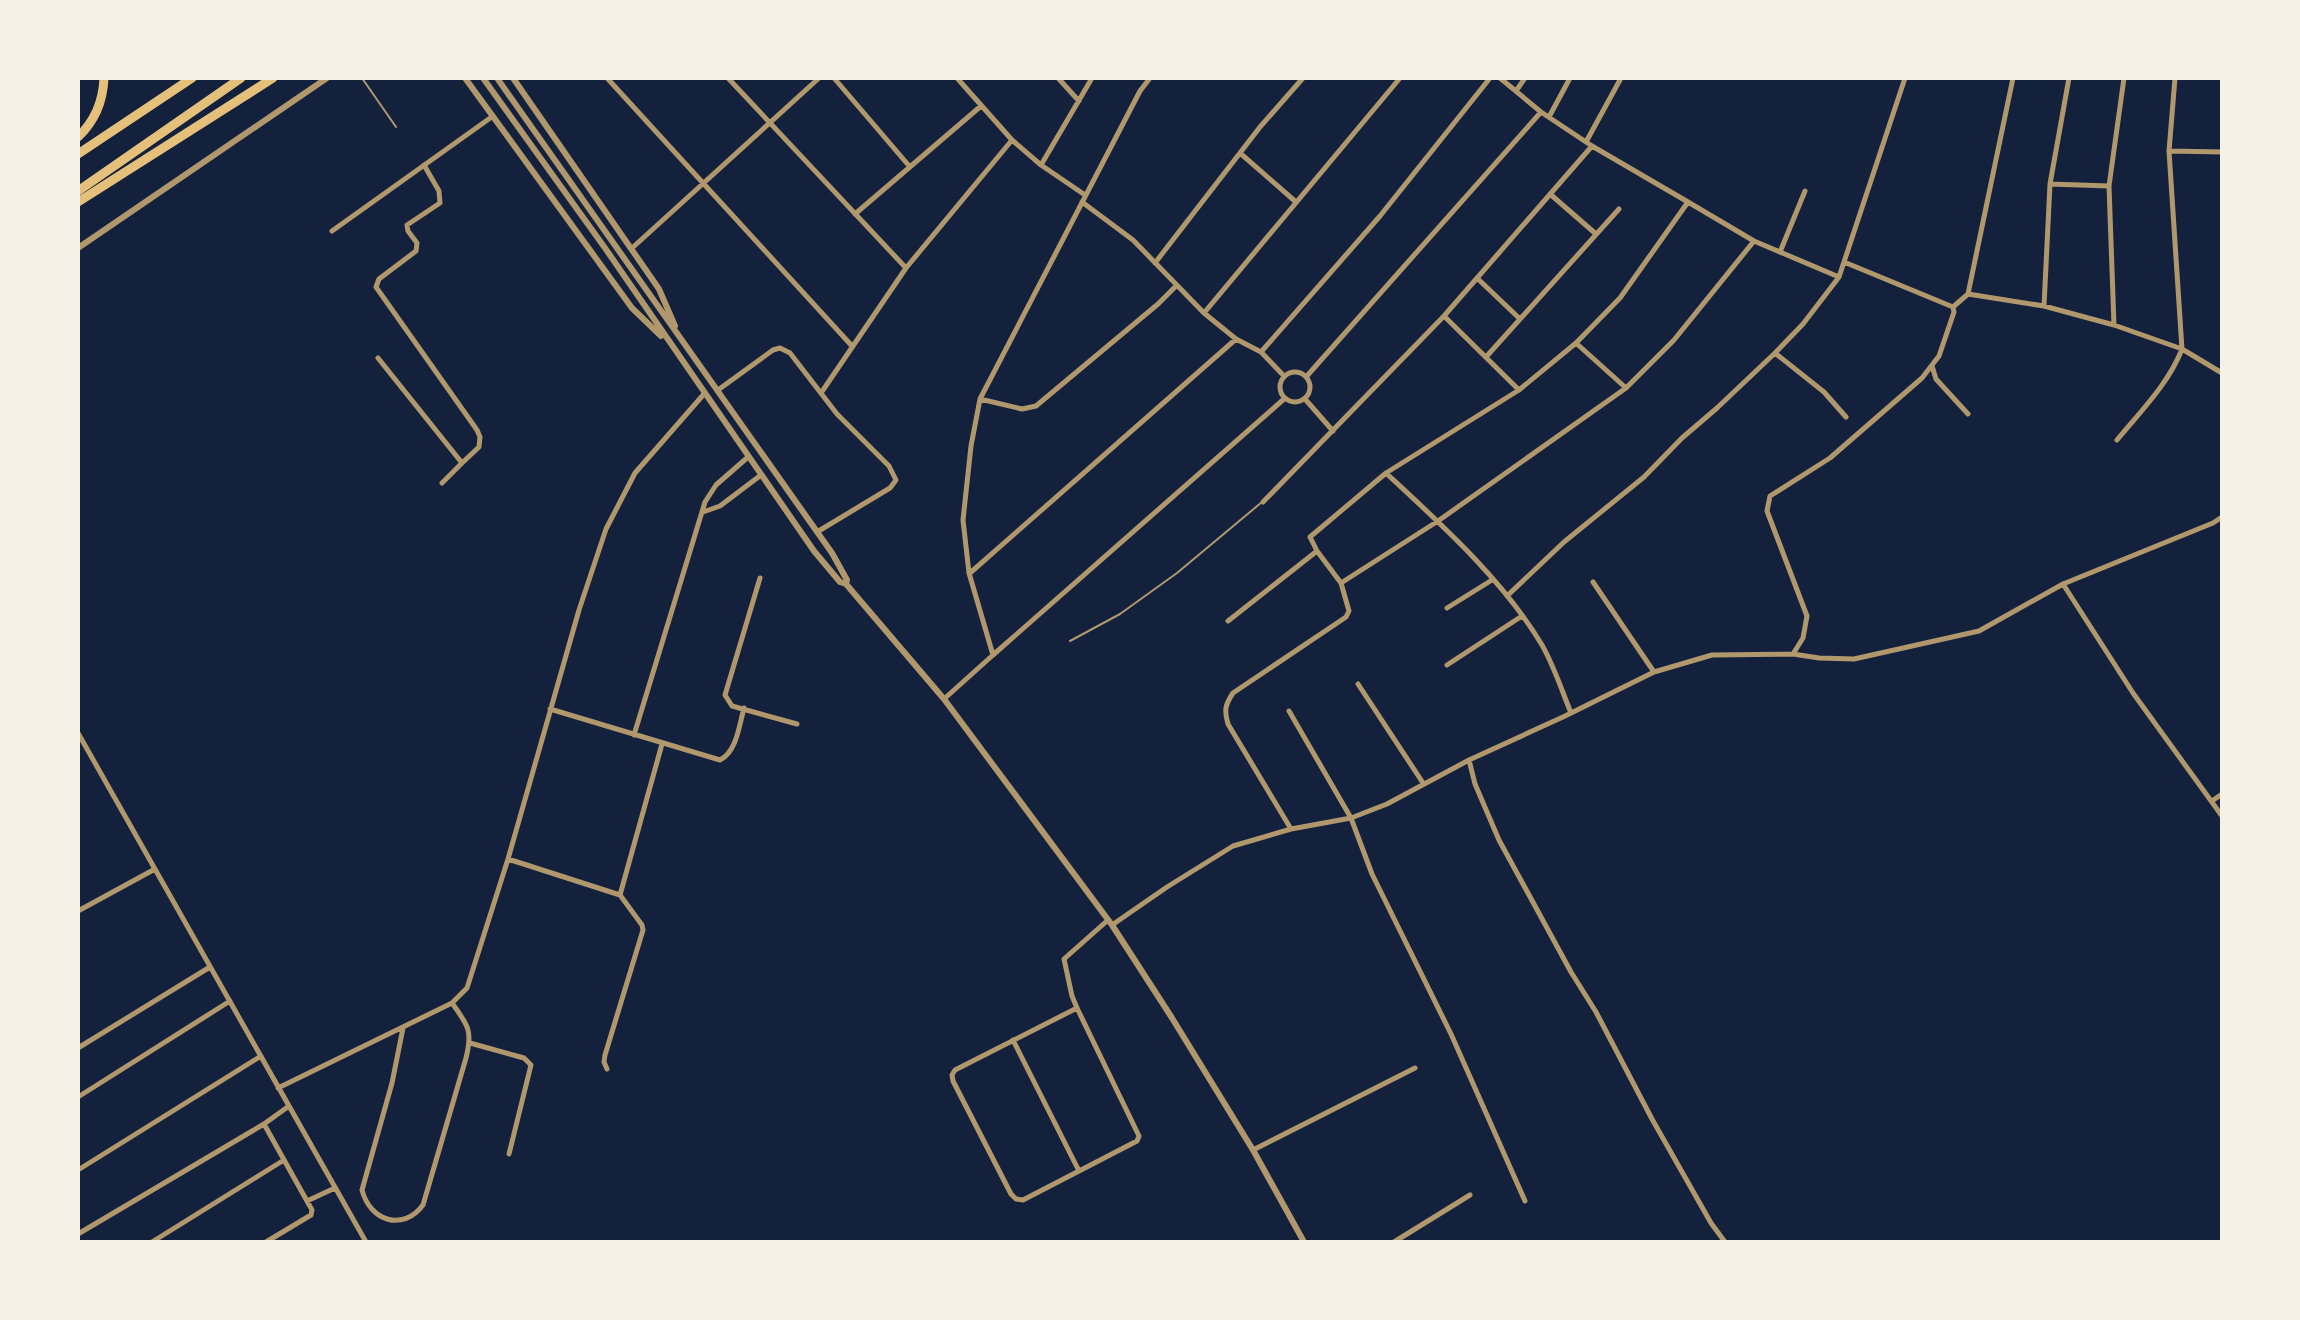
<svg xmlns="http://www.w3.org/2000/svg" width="2300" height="1320" font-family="'PT Sans Narrow',sans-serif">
<rect width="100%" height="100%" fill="#14213d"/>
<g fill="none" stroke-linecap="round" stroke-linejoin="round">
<path stroke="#b1986c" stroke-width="2" d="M362,78L396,127
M1070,641L1120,614L1177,573L1262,502"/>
<path stroke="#b1986c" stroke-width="5" d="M607,78L852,346
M728,78L906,268
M834,78L910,167
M957,78L1012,140L1041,165L1085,195
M1058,78L1079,101
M1500,78L1541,112L1592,146L1688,202L1754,241L1839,277
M1516,91L1525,78
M1549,117L1570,78
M1586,142L1621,78
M2169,151L2222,152
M1240,153L1296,202
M424,165L439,191L440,203L407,225L408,231L417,243L416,251L379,279L376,287L477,430L480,437L479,447L462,463
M1041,165L1092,78
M2050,184L2109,186
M1550,194L1596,234
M1082,202L1133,240L1204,313L1236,339L1261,352L1284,376
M855,214L981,106
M332,231L493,116
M631,249L819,78
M1780,252L1805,191
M1844,262L1953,307L1968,294L2044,306L2114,325L2182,349L2222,373
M1155,263L1260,127L1303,78
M1477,278L1520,319
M1968,294L2013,78
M2044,306L2050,184L2069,78
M1204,313L1400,78
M1444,316L1519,390
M2114,325L2109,186L2124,78
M1576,343L1626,388
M1261,352L1380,216L1490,78
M1775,353L1824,392L1846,417
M1486,357L1619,209
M378,358L462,463L442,483
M1932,366L1936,379L1968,414
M1280 387a15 15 0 1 1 30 0a15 15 0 1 1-30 0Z
M1306,377L1541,112
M718,390L773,350L780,348L790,353L837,414L889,466L896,480L890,488L817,532
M821,393L906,268L1012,140
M980,399L1022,409L1036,406L1158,304L1176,286
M1305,399L1333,431
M2117,440C2141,411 2169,383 2182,349L2169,151L2175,78
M1386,473C1441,524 1504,581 1542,645C1554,666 1562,691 1571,713
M1263,502L1444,316L1592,146
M703,512L720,506L761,475
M970,573L1236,339
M760,578L725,695L732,706L797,724
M1593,582L1654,672
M1341,583L1438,521L1626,388L1674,340L1754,241
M2063,584L2133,693L2222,816
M1507,596L1564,542L1644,477L1682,438L1717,408L1775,353L1803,324L1839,277L1905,78
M1447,608L1492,580
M1228,621L1317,551L1310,537L1386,473L1519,390L1576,343L1620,298L1688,202
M1793,654L1803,638L1807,616L1767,511L1770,496L1830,458L1922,378L1939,356L1954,312L1953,307
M993,655L1284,399
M1447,665L1522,616
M1358,684L1423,783
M944,699L993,655L969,573L963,520L971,446L980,399L1140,91L1150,78
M550,709L720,760C737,751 739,726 744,708
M1289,711L1351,818L1372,874L1451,1034L1525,1201
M78,733L366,1242
M634,735L705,502L716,485L748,457
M1469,760L1475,784L1499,840L1571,972L1596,1012L1652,1119L1711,1223L1725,1242
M2212,801L2222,794
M1291,829L1228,724C1224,710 1225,705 1233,693L1346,617L1349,611L1341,583L1317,551
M508,859L620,895L642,925L643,930L605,1055L604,1062L607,1069
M620,895L662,744
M78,911L155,869
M1112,925L1167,887L1233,846L1291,829L1351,818L1387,804L1469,760L1563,717L1654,672L1712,655L1793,654L1819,658L1854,659L1979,631L2063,584L2213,523L2222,517
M1077,1008L955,1070L952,1075L953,1081L1011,1194L1016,1199L1023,1200L1137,1141L1139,1136L1077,1008L1072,996L1064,959L1108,920
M403,1028L392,1083L362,1190C370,1221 403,1232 423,1205L466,1058C473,1031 468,1025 452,1003
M1013,1040L1079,1171
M470,1043L524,1058L531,1065L509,1154
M78,1048L210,967
M278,1088L452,1003L467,988L508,859L579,610L606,529L635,473L704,394
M78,1097L230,1001
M264,1124L289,1106
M1253,1150L1415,1068
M78,1170L261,1056
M307,1201L335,1188
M78,1234L264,1124L312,1210L311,1215L266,1242
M152,1242L284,1160
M1394,1242L1470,1195"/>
<path stroke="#b1986c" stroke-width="6" d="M465,78L632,308L661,336
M483,78L605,248L814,551L840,582L846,584L944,699L1112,925L1172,1018L1253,1150L1304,1242
M497,78L832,553L847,580L846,584
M513,78L659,289L675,326
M78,248L327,78"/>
<path stroke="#e5c07b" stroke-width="9" d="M78,137C95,121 103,102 104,78
M78,154L192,78
M78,191L241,78
M78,202L273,78"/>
</g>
<rect width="2300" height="1320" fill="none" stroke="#f6f1e7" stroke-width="160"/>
</svg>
